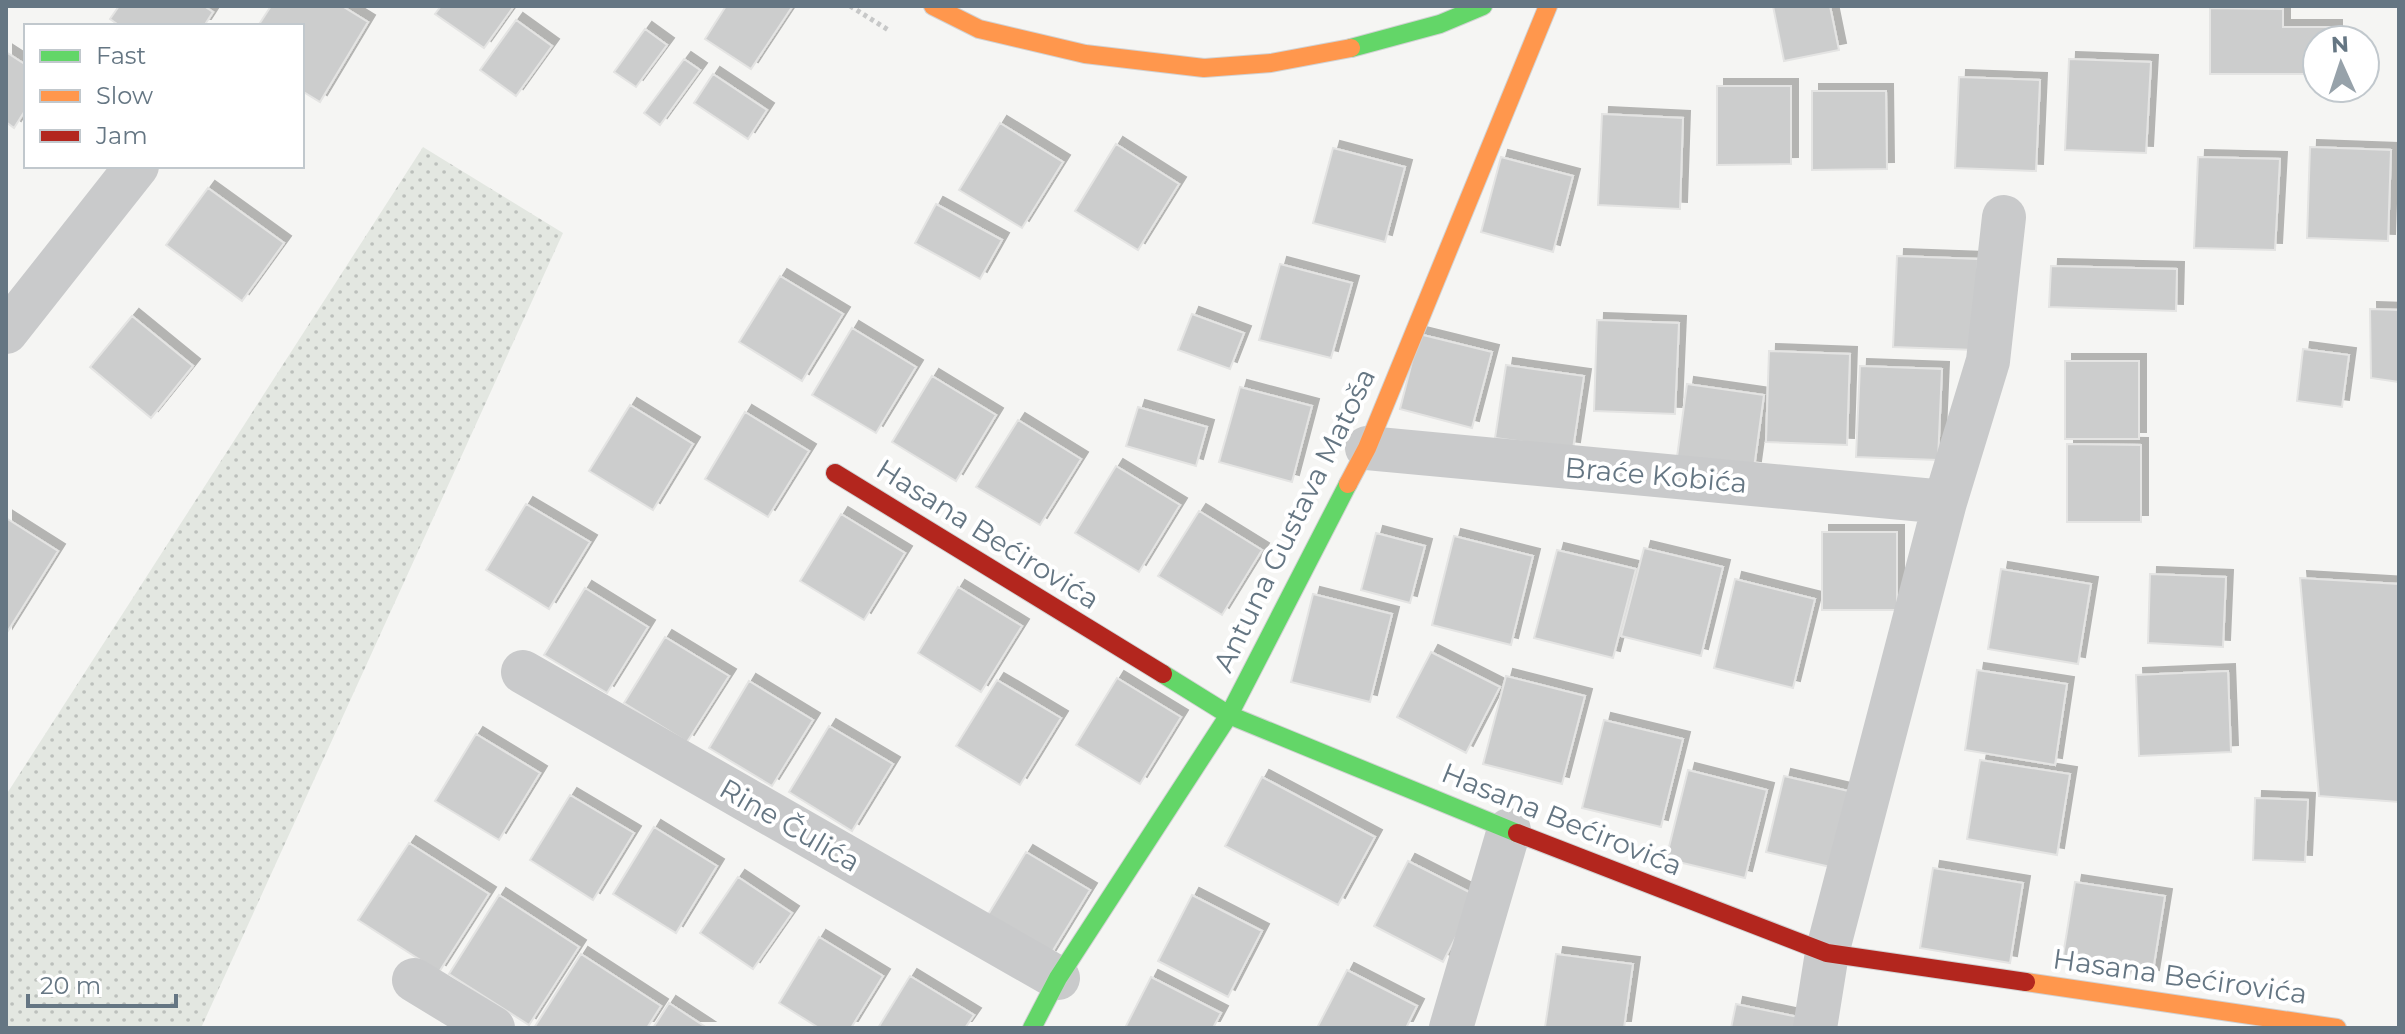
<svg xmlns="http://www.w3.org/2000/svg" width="2405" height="1034" font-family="Montserrat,sans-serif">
<defs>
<pattern id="grass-dots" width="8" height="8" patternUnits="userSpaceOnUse" patternTransform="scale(2)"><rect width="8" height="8" fill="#e3e7e1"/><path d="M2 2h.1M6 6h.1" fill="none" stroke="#bcc0bc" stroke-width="1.8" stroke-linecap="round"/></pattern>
<filter id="shadow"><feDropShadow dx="7" dy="-7" stdDeviation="0" flood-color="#0004"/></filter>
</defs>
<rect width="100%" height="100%" fill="#f5f5f3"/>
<path fill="url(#grass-dots)" d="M423,147L563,233L201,1028H6V795Z"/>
<path fill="#cccdcd" stroke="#e4e4e3" stroke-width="2" filter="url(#shadow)" d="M119,6H204L213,12L204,26H120L110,19Z
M271,6H342L368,22L320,102L302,91V26H258Z
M441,6H514L484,48L435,14Z
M726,6L792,7L751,69L705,39Z
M1773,6H1830L1839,50L1784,61Z
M2210,8L2283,9V27H2335V40H2317V74H2210Z
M516,20L552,46L516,96L480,70Z
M645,29L667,45L636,87L614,72Z
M6,52L26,65V109L14,128L6,122Z
M684,59L700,70L660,125L644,113Z
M2069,59L2151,62L2146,153L2065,150Z
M713,74L767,110L748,139L694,103Z
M1959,77L2040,80L2036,171L1955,168Z
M1717,86H1791V164L1717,165Z
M1812,91H1886L1887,169L1812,170Z
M1602,114L1683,118L1680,209L1598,205Z
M1000,123L1063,162L1022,228L959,190Z
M1116,144L1179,184L1138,250L1075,211Z
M2310,147L2391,150L2388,241L2307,238Z
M1333,148L1405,167L1385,242L1313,223Z
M1501,157L1573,176L1553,252L1481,232Z
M2198,157L2280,159L2275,250L2194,248Z
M208,188L284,243L242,301L166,245Z
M936,204L1002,240L980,279L915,243Z
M1897,256L1978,259L1975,350L1893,347Z
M1280,264L1352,283L1331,358L1259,340Z
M2051,266L2177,269L2176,311L2049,307Z
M780,276L843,314L802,381L739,342Z
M2370,309L2399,310V382L2371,378Z
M1192,314L1244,333L1230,369L1178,350Z
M132,316L193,366L151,418L90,367Z
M1597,320L1679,323L1675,414L1594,411Z
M852,328L916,367L876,433L812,395Z
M1419,334L1492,352L1472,428L1400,409Z
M2303,349L2349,355L2342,407L2297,401Z
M1769,351L1850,354L1847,445L1766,442Z
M2065,361H2139V439H2065Z
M1506,365L1584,376L1573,449L1495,438Z
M1860,366L1942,369L1938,460L1856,457Z
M932,376L996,415L956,481L892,442Z
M1687,384L1764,395L1754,468L1677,457Z
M1240,387L1312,406L1292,482L1219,462Z
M630,405L693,444L653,510L589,471Z
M1138,407L1207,427L1196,466L1126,446Z
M745,412L809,451L768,517L705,479Z
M1018,420L1081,459L1040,525L976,487Z
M2067,444L2141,445V522H2067Z
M1116,466L1180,505L1139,572L1075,533Z
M526,504L590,542L549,609L486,570Z
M1199,511L1262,550L1222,615L1158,576Z
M841,514L905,553L864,620L800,581Z
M6,518L58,551L6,634Z
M1822,532H1897V610H1822Z
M1376,533L1425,546L1410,603L1361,590Z
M1454,536L1533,556L1511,645L1432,625Z
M1644,548L1723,567L1701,656L1621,636Z
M1557,550L1636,569L1613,658L1534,638Z
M2001,569L2091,584L2078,664L1988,649Z
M2150,574L2226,577L2223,647L2148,643Z
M2300,578L2399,584V802L2319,796Z
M1735,579L1815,599L1793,688L1714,668Z
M958,587L1022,626L981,692L918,653Z
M585,588L648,627L607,693L544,655Z
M1313,594L1392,614L1370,702L1291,682Z
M665,637L729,676L687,742L624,703Z
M1431,652L1500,687L1466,753L1397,717Z
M1977,670L2067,684L2055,765L1965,750Z
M2228,671L2231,752L2139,756L2136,675Z
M1506,676L1585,696L1562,784L1483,764Z
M1117,678L1181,717L1140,784L1076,745Z
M997,680L1061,718L1020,785L956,746Z
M749,681L813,720L772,786L709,748Z
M1604,720L1683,739L1661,827L1582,808Z
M829,726L893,764L852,831L789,792Z
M476,734L540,773L499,840L435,801Z
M1980,760L2070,774L2057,855L1967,839Z
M1688,770L1767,790L1745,878L1666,859Z
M1784,776L1857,793L1839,869L1766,852Z
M1262,777L1375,837L1338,905L1225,846Z
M570,795L634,833L593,900L530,860Z
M2255,798L2308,800L2305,862L2253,860Z
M654,827L717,866L676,933L613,894Z
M409,843L489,894L439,972L358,920Z
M1026,852L1090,890L1049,957L986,918Z
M1408,861L1477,896L1443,962L1374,926Z
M1933,868L2023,883L2010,963L1920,948Z
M738,877L792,913L753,969L700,933Z
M2075,882L2165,896L2152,977L2062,962Z
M499,895L579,947L529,1025L449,974Z
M1192,895L1262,931L1228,997L1158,961Z
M819,937L883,976L851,1028H819L779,1003Z
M581,954L661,1006L647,1028H534Z
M1556,954L1633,964L1624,1028L1545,1027Z
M1347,970L1417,1006L1406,1028H1317Z
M910,976L974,1015L965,1028H878Z
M1151,977L1221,1013L1213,1028H1125Z
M669,1003L707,1028H653Z
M1736,1004L1803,1018L1801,1028H1731Z"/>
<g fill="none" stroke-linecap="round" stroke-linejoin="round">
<defs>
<path id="fast" d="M1351,48L1440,24L1483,6
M1163,674L1229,715L1517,833
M1032,1028L1058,978L1229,715L1348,484"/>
<path id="slow" d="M933,6L979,29L1085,54L1204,68L1271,63L1351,48
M1348,484L1367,448L1548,6
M2026,982L2337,1028"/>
<path id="jam" d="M835,473L1163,674
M1517,833L1827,953L2026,982"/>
</defs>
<use href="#fast" stroke="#d1d2d3" stroke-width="20"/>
<use href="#slow" stroke="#d1d2d3" stroke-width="20"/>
<use href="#jam" stroke="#d1d2d3" stroke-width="20"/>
<path stroke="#c7c8c8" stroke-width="5" stroke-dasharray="4 4" stroke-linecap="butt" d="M850,6L890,31"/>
<path stroke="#c9cacb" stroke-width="44" d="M6,332L137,166
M1367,448L1945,502
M523,672L1058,978
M414,980L493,1028
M1451,1028L1509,830
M1815,1028L1827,953L1945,502L1988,361L2004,217"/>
<use href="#fast" stroke="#63d668" stroke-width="18"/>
<use href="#slow" stroke="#ff974d" stroke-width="18"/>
<use href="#jam" stroke="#b3261e" stroke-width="18"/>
</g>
<g text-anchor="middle" stroke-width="8" stroke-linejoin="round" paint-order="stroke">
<g font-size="28" fill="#657683" stroke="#fff">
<text transform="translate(1656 475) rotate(5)" y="10">Braće Kobića</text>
<text transform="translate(1294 520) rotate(-64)" y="10">Antuna Gustava Matoša</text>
<text transform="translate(988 534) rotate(32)" y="10">Hasana Bećirovića</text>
<text transform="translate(1562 819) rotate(22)" y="10">Hasana Bećirovića</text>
<text transform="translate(790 825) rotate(30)" y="10">Rine Čulića</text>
<text transform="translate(2180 976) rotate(8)" y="10">Hasana Bećirovića</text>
</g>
</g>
<rect width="2405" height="1034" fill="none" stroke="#657683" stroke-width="16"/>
<rect x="24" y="24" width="280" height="144" fill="#ffffff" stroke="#c1c8cd" stroke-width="2"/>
<rect x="40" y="50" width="40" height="12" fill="#63d668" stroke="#c1c8cd" stroke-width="2"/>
<text x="96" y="64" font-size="24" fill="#657683">Fast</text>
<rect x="40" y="90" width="40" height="12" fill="#ff974d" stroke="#c1c8cd" stroke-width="2"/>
<text x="96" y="104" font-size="24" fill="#657683">Slow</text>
<rect x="40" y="130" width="40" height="12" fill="#b3261e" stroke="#c1c8cd" stroke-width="2"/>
<text x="96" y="144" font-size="24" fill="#657683">Jam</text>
<g transform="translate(2341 64) rotate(357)"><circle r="38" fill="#ffffff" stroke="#c1c8cd" stroke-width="2"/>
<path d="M0-6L14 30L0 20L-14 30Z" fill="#97a2aa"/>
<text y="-12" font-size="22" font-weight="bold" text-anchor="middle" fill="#657683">N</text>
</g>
<path d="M28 994v12h148v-12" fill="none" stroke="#657683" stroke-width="4"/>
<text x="40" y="994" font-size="24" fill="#657683" stroke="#ffffff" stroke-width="6" paint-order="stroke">20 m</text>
</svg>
